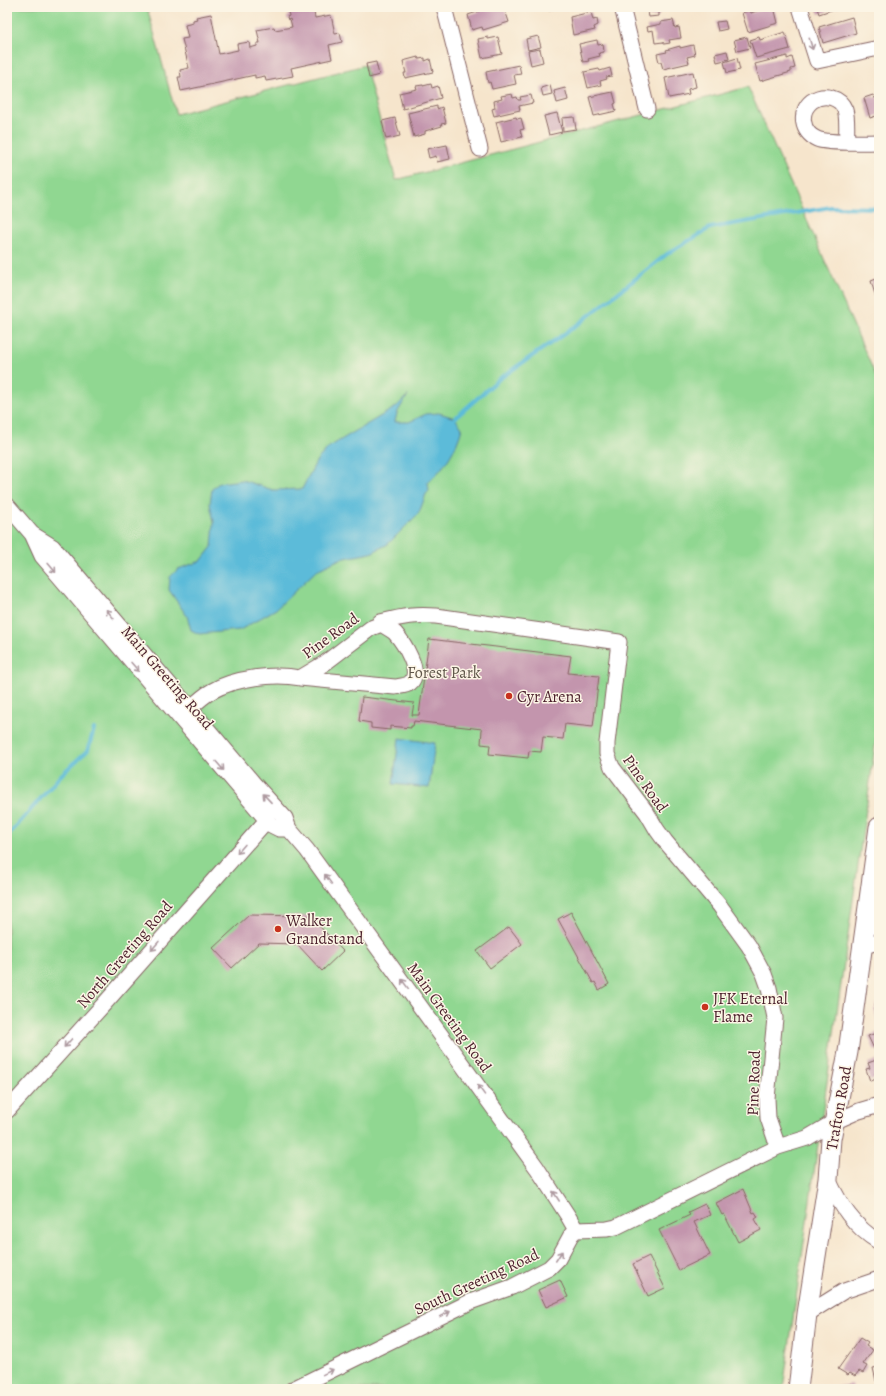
<svg xmlns="http://www.w3.org/2000/svg" width="886" height="1396" font-family="Alegreya,serif">
<rect width="100%" height="100%" fill="#fcf5e5"/>
<filter id="ink" filterUnits="userSpaceOnUse"><feTurbulence type="fractalNoise" baseFrequency=".025" numOctaves="2"/><feDisplacementMap in="SourceGraphic" scale="8" xChannelSelector="R" yChannelSelector="G"/><feConvolveMatrix kernelMatrix="1 2 1 2 8 2 1 2 1" color-interpolation-filters="sRGB"/></filter>
<filter id="wash" filterUnits="userSpaceOnUse"><feTurbulence type="fractalNoise" baseFrequency=".012" numOctaves="4" result="noise"/><feDisplacementMap in="SourceGraphic" scale="16" xChannelSelector="R" yChannelSelector="G"/><feGaussianBlur stdDeviation="0.9" result="paint"/><feColorMatrix in="noise" values="0 0 0 0 0 0 0 0 0 0 0 0 0 0 0 0 0 1.4 0 .05"/><feComposite in="paint" operator="in"/></filter>
<g filter="url(#wash)">
<rect width="100%" height="100%" fill="#f6e5cc"/>
<path fill="#90d791" stroke="#6d7b5e" d="M7,7H147L176,114L365,65L396,180L748,87L879,383V719L783,1389H7Z"/>
<path fill="#5bbbd9" stroke="#526d82" d="M408,395L397,413L395,422H409L426,414L439,413L455,418L462,428C457,449 444,469 428,482L429,491L426,494L419,513L388,544L371,553L340,559L317,570L276,609L240,630L199,634L191,630L187,616L169,590L170,577L178,569L201,561L212,547L214,522L210,504L212,489L219,483L242,480L273,490L302,489L317,460L329,447L396,407Z
M399,738L435,743L429,788L393,784Z"/>
<g fill="none" stroke-linecap="round" stroke-linejoin="round">
<path stroke="#5bbbd9" stroke-width="4" d="M455,418L499,379L577,325L667,254L710,228L831,207L879,208
M7,837L61,775L88,750L94,729"/>
</g>
<g id="blocks">
<path fill="#c395ad" d="M287,7H313L315,18L331,15L335,34L340,33L342,42L329,45L332,59L291,68L293,76L266,81L265,76L255,78V75L181,91L178,77H181L180,70L189,68L182,39L188,38L185,25L193,23V20L197,19L196,17L211,14L219,54L238,50L237,44L249,42L250,48L257,46V43H260L257,30L274,27L275,30L292,27L290,19L288,20L287,17L289,16L288,11H285V8Z
M488,7H491V9L504,7L509,22L483,30L482,27L472,30L468,15L480,11L479,9Z
M548,7H559L549,11Z
M647,7H674L675,9L659,12V16L649,17Z
M769,7H774L778,23L748,32L742,13L750,10L751,13Z
M813,7H840L819,14L817,8L814,9Z
M591,12L593,20L597,19L598,25L594,27L595,30L573,35L570,17Z
M852,17L856,33L823,43L819,27Z
M673,20L675,28L679,27L681,38L669,40L670,43L664,44L663,42L655,43L653,30L648,31L647,27L661,24V22Z
M725,21L727,29L718,31L716,22Z
M785,32L790,49L756,58L750,40L759,37L760,40Z
M538,36L541,47L528,50L526,39Z
M488,37V39L498,37L502,54L482,58L478,39Z
M747,37L750,48L737,51L734,40Z
M597,40L598,45L603,44L604,52L599,53L600,56L588,59L589,61L583,62L579,44Z
M693,45L695,55L687,57L689,63L663,69L661,62H659L657,54L667,52L666,50L680,46V48Z
M540,49L543,62L531,65L528,51Z
M727,51L729,59L717,62L715,54Z
M787,56V59L792,57L795,68L791,69V72L760,81L755,64Z
M418,57L419,59L425,58V61L430,59L433,72L405,78L404,73H406L403,61Z
M737,58L740,70L727,73L724,62Z
M376,62L379,75L369,78L366,64Z
M519,65L521,74L514,75L516,84L492,89L490,82L488,83L486,72Z
M610,68L612,76L606,77L607,79L600,81L601,85L588,88L584,72L599,69L600,71Z
M693,72L696,87L688,89L689,94L669,98L665,78Z
M431,84L432,88L438,86L441,98L403,109L399,93L417,89L416,86L423,85V86Z
M550,85L552,94L543,96L541,88Z
M565,88L568,100L557,103L554,91Z
M613,92L616,103L614,104L616,111L594,116L589,97Z
M512,94L513,98L517,97L518,100H521L520,97L531,95L533,103L519,106L520,110L494,116L492,109L495,108L494,101L502,99L501,96Z
M873,95L874,98L879,96V115L870,118L864,98Z
M437,106V109L442,107L446,123L441,124L442,126L425,131V134L414,137L408,113Z
M557,113L562,132L549,135L544,116Z
M516,117L517,119L521,118L524,129L520,130L522,137L501,142L496,122Z
M574,117L576,129L563,131L562,118Z
M395,118L400,136L386,139L382,121Z
M447,145L450,159L437,162L436,156L429,158L427,149Z
M879,278V308L871,281Z
M429,639L571,656L568,673L599,676L593,727L565,724L563,739L543,737L541,752L529,751L528,758L489,754L490,745L481,744L482,729L414,721L413,726H411V728L390,726V730L371,728V723L359,721L362,697L414,703L412,715H419Z
M571,912L609,984L599,990L595,982L593,983L558,919Z
M249,915L310,916L343,951L322,971L297,944L259,943L232,968L213,948Z
M509,927L522,944L490,968L477,951Z
M879,1003V1021H877L874,1009L876,1008L875,1004Z
M879,1032V1049L875,1051L868,1036Z
M879,1059V1075L878,1072L875,1073L877,1079L870,1081L866,1069L870,1068L868,1063Z
M743,1189L753,1213L755,1212L758,1217L755,1219L761,1230L738,1242L724,1214L722,1215L716,1203Z
M705,1204L710,1215L694,1222L710,1255L679,1270L659,1230L690,1215L688,1212Z
M649,1256L665,1288L648,1296L633,1264Z
M560,1280L568,1297L546,1307L538,1290Z
M860,1338L868,1343L866,1346L873,1350L863,1364L867,1366L863,1373L859,1371L855,1376L850,1373L848,1375L838,1369Z
M879,1367V1381H876L873,1368Z
M852,1384L853,1389H835L834,1387Z"/>
</g>
</g>
<g filter="url(#ink)">
<use href="#blocks" fill-opacity="0" stroke="#866463" stroke-width="1"/>
<g fill="none" stroke-linecap="round" stroke-linejoin="round">
<defs>
<path id="minor" d="M444,7L480,149
M622,7L647,109
M800,7L817,61L879,48
M847,141C846,132 848,119 845,110C840,97 824,93 812,101C798,112 802,133 817,139C829,144 865,142 879,142
M7,505L32,534L42,556L48,563L271,825L279,829H289
M32,534L53,547L255,785L285,818L289,829L307,850L537,1168L568,1216L576,1230
M380,622C402,617 414,614 436,616L619,642L607,743V754L612,767L647,813L657,830L665,841L720,906L749,946L764,974L769,988L775,1018L767,1098L768,1118L778,1147
M183,715C192,707 201,697 212,691C235,678 274,673 300,678L325,663L371,628L379,625L380,622C384,627 391,629 395,633C403,642 423,672 410,683C406,686 400,686 395,687L300,678
M863,946L879,942
M7,1111L105,1003L267,820
M828,1179C840,1205 854,1227 879,1242
M807,1314L844,1291L879,1279
M293,1389L470,1302L512,1287L549,1268L558,1259L571,1235L576,1230L607,1229L616,1227L778,1147L807,1138L834,1122L859,1111L879,1105"/>
<path id="tertiary" d="M798,1389L807,1314L828,1179L831,1139L848,1052L879,827"/>
</defs>
<use href="#minor" stroke="#866463" stroke-width="17"/>
<use href="#tertiary" stroke="#866463" stroke-width="21"/>
<use href="#minor" stroke="#fff" stroke-width="15"/>
<use href="#tertiary" stroke="#fff" stroke-width="19"/>
</g>
<defs><path id="oneway-shaft" d="M-6 0H5M1.5-3L5.5 0L1.5 3" fill="none" stroke-width="1.6" stroke-linecap="round" stroke-linejoin="round"/></defs>
<g stroke="#ae9aa0">
<use href="#oneway-shaft" transform="translate(811 44) rotate(73)"/>
<use href="#oneway-shaft" transform="translate(52 568) rotate(50)"/>
<use href="#oneway-shaft" transform="translate(110 614) rotate(-130)"/>
<use href="#oneway-shaft" transform="translate(135 667) rotate(49)"/>
<use href="#oneway-shaft" transform="translate(220 766) rotate(49)"/>
<use href="#oneway-shaft" transform="translate(267 798) rotate(-133)"/>
<use href="#oneway-shaft" transform="translate(241 849) rotate(131)"/>
<use href="#oneway-shaft" transform="translate(328 879) rotate(-126)"/>
<use href="#oneway-shaft" transform="translate(155 946) rotate(131)"/>
<use href="#oneway-shaft" transform="translate(405 984) rotate(-126)"/>
<use href="#oneway-shaft" transform="translate(68 1043) rotate(132)"/>
<use href="#oneway-shaft" transform="translate(481 1090) rotate(-126)"/>
<use href="#oneway-shaft" transform="translate(556 1196) rotate(-123)"/>
<use href="#oneway-shaft" transform="translate(559 1256) rotate(-57)"/>
<use href="#oneway-shaft" transform="translate(445 1314) rotate(-26)"/>
<use href="#oneway-shaft" transform="translate(328 1372) rotate(-26)"/>
</g>
</g>
<g fill="#c8321e" stroke="#fcf5e5" stroke-width="1.5">
<circle cx="509" cy="696" r="4"/>
<circle cx="278" cy="929" r="4"/>
<circle cx="705" cy="1007" r="4"/>
</g>
<g text-anchor="middle" stroke-width="3" stroke-linejoin="round" paint-order="stroke">
<g font-size="16" fill="#4a1f2b" stroke="#fcf5e5">
<text transform="translate(330 635) rotate(-36)" y="6">Pine Road</text>
<text transform="translate(168 677) rotate(49)" y="6">Main Greeting Road</text>
<text transform="translate(646 783) rotate(55)" y="6">Pine Road</text>
<text transform="translate(124 954) rotate(-49)" y="6">North Greeting Road</text>
<text transform="translate(450 1017) rotate(54)" y="6">Main Greeting Road</text>
<text transform="translate(753 1083) rotate(-88)" y="6">Pine Road</text>
<text transform="translate(838 1108) rotate(-80)" y="6">Trafton Road</text>
<text transform="translate(476 1281) rotate(-25)" y="6">South Greeting Road</text>
</g>
<g font-size="16" fill="#5f564a" stroke="#fcf5e5">
<text x="444" y="678">Forest Park</text>
</g>
<g font-size="16" fill="#4a1f2b" stroke="#fcf5e5" text-anchor="start">
<text x="517" y="702">Cyr Arena</text>
<text x="286" y="926">Walker<tspan x="286" dy="18">Grandstand</tspan></text>
<text x="713" y="1004">JFK Eternal<tspan x="713" dy="18">Flame</tspan></text>
</g>
</g>
<rect width="886" height="1396" fill="none" stroke="#fcf5e5" stroke-width="24"/>
</svg>
